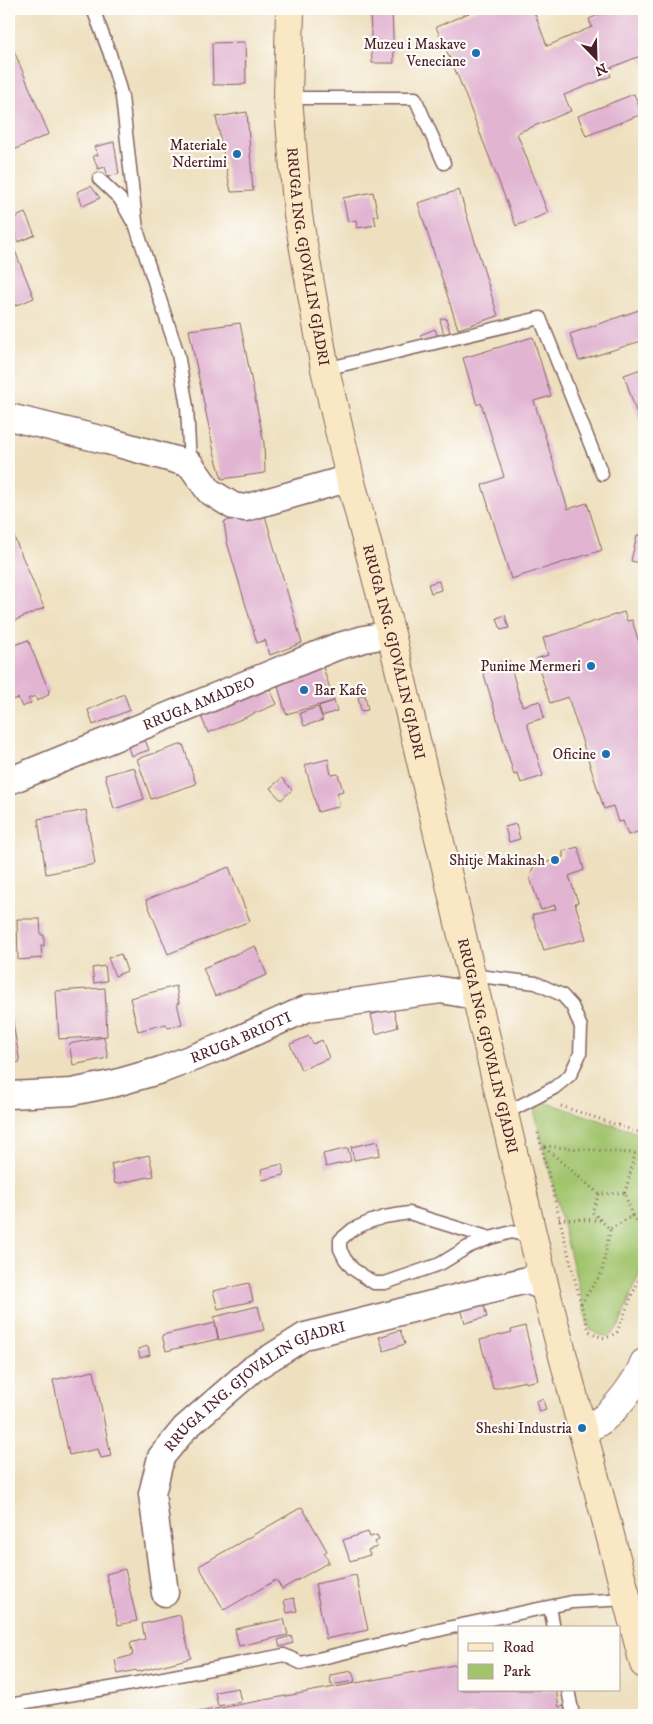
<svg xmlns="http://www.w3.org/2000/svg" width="653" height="1724" font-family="'IM FELL DW Pica',serif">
<rect width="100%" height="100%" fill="#fdfcf7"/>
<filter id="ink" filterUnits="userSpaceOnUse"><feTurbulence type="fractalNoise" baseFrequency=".02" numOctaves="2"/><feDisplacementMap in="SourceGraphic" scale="10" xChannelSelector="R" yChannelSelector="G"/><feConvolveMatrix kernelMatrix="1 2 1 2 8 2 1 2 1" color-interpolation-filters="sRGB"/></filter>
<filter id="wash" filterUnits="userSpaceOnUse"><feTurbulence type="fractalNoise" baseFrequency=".0096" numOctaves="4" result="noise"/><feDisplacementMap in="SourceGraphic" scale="20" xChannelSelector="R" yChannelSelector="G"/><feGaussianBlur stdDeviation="1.12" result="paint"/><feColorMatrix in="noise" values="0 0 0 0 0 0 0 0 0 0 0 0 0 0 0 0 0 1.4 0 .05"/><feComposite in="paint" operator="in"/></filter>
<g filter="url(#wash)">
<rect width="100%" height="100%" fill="#eee0bf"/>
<path fill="#a2c46d" stroke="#76724c" d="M542,1101L644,1135V1262L619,1326L610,1336C601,1336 592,1334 588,1325L533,1106Z"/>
<g id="blocks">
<path fill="#e1b4d2" d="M370,9H392L394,63H372Z
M478,9H533L547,46L592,27L589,19L608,11L607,9H644V67L640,56L608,69L611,76L564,95L571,111L517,133L548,213L516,226L459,79L436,27Z
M9,39L49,134L9,152Z
M245,42L246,84L213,85L212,43Z
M634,94L642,114L586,136L578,116Z
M247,112L253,191L231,192L216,117Z
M114,142L119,174L108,177L105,167L98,169L93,156L98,155L94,147Z
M91,186L100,198L83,206L77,192Z
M459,190L498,316L458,329L418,203Z
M373,192L378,216H374L376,225L357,228L356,220L348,222L343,198Z
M25,213L35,235L18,242L9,220Z
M9,236L34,298L15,306L9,291Z
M639,310L644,324V340L579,361L570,334Z
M446,318L450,333L444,335L440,319Z
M240,323L264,443L265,473L222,479L214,452L189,330Z
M435,329L438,338L424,343L420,335Z
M533,337L551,396L534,401L568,509L587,503L602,550L511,579L482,485L504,477L481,403L477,405L463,358Z
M644,368V436L624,375Z
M263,509L302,643L270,655L265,640L257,643L227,542L224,522Z
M9,525L44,608L9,623Z
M637,535L644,536V564L631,561Z
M439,581L441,590L431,593L428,584Z
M624,612L627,621L632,620L644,658V830L628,835L623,821L618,822L613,806L604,809L568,697L550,703L536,659L548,655L543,638Z
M505,615L509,628L501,630L497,618Z
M28,640L49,691L48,695L37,701L35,696L28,699L31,703L22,707L18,698L10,701L9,697V647Z
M509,660L522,706L540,701L544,718L527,723L543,776L521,783L518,774L514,775L482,668Z
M321,661L334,701L286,714L276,679Z
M267,683L277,704L208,733L199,711Z
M124,694L130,710L93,725L88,710Z
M365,695L368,710L361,711L358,697Z
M334,701L337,711L322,716L319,706Z
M318,707L323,720L304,726L300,713Z
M142,732L149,750L131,756L125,739Z
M183,744L196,784L151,799L137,759Z
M328,759L331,775L338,774L343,791L337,793L340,806L318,812L305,765Z
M134,767L144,799L114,809L105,775Z
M282,778L292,790L281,800L270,788Z
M86,810L95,864L46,874L38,819Z
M516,824L520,839L509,842L505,827Z
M578,847L584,870L569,876L578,902L575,903L586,939L544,950L532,915L556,909L555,905L541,910L530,878L533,867L563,857V851Z
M229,867L250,921L168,954L146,900Z
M17,919H40L41,935H44V946L41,945L42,958L18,960Z
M255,946L267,975L215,996L203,968Z
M121,954L127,971L115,976L108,958Z
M105,966L107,981L94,983L92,968Z
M176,986L179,1003H177L182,1024L168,1028L166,1024L138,1031L130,998Z
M105,988L107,1036L59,1039L56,991Z
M393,1008L398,1027L376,1034L371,1015Z
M11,1013L20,1062L9,1064V1014Z
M309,1036L313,1044L322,1040L329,1058L301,1070L290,1044Z
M104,1037L108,1058L73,1065L69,1044Z
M378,1141L380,1155L354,1160L351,1147Z
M348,1148L351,1161L326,1167L323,1154Z
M149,1155L154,1176L115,1184L111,1164Z
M282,1164L284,1175L263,1180L261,1169Z
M249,1283L253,1301L218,1309L213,1291Z
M483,1302L487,1317L465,1323L461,1308Z
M258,1306L264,1330L219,1340L214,1317Z
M215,1323L218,1339L166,1351L162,1335Z
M525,1326L538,1380L525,1383V1381L493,1389L480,1340L512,1332L511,1330Z
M400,1330L405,1344L384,1351L379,1337Z
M148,1346L150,1355L140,1358L138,1349Z
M94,1371L111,1456L101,1458L98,1449L69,1455L53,1380Z
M543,1399L546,1410L539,1412L536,1401Z
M302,1507L327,1551L324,1553L329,1562L282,1589L276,1580L224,1610L199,1566Z
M368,1532L370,1537L377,1535L379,1540L375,1542L377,1547L368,1550L370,1555L350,1561L343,1540Z
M125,1569L137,1621L118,1625L106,1574Z
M356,1575L368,1630L326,1639L315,1584Z
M294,1598L297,1611L287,1613L284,1600Z
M180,1615L191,1658L137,1672L136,1670L118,1674L115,1660L133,1655L130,1643L145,1639L142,1624Z
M284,1619L288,1635L239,1646L235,1629Z
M291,1636L293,1643L280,1647L278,1640Z
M459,1664V1690H556L559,1707L571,1705L573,1715H183Z
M352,1671L355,1681L331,1685L330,1675Z
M238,1688L241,1702L218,1706L215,1692Z"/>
</g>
</g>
<g filter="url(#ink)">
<use href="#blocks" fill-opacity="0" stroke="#83635f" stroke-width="1"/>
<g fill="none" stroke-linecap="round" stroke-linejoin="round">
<defs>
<path id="service" d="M93,9L110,54L122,97L137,230L178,354L187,407L190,464
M288,98H415L444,163
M99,179L120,199L134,224
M325,369L540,318L602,474
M470,975L536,983L562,995L572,1006L581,1027L580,1054L570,1075L554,1088L504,1114
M490,1238L409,1213L384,1217L369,1222L353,1229L340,1240V1249L345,1259L353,1269L374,1283H385L440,1264L468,1247L490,1238L512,1232L533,1238
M550,1607L554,1628
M568,1690L573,1715
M9,1705L116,1687L284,1655L301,1663L452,1627L572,1602L628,1599"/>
<g id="minor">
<path d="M9,417L108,441L190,464L209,491L233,506L245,508L350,478"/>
<path id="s1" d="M9,781L336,647L364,639L391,634"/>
<path id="s2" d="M9,1095L72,1092L116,1083L161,1070L226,1045L308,1008L441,990L475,996"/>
<path id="s3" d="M165,1593L152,1494L161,1457L185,1428L254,1368L305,1336L527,1280L545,1288"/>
</g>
<path id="tertiary" d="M582,1428C587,1427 593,1426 597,1423C613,1414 638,1381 644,1363"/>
<g id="secondary">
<path id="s4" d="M290,9L288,98L298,215L325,369L350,478L391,634L545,1288L644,1664"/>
</g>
</defs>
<use href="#service" stroke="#83635f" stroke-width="15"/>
<use href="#minor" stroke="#83635f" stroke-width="29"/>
<use href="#tertiary" stroke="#83635f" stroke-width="30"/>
<use href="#secondary" stroke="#83635f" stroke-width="30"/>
<path stroke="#83635f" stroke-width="3" stroke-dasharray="1 4" stroke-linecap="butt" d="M561,1106L644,1134
M538,1133L581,1304L589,1331C601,1338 605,1341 617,1332L644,1267
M625,1193L635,1154
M599,1194L592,1212L610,1229L632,1216L625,1193L599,1194L543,1146L644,1154
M632,1216L644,1229
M559,1219L600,1220
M581,1304L602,1272L610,1229"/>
<use href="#service" stroke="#fff" stroke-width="12"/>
<use href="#minor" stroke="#fff" stroke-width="26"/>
<use href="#tertiary" stroke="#fff" stroke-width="28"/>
<use href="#secondary" stroke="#fae7c3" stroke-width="28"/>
</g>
</g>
<g fill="#1f6fb2" stroke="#fdfcf7" stroke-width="2">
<circle cx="476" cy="53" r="5"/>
<circle cx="237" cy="154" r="5"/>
<circle cx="591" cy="666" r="5"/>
<circle cx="304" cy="690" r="5"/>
<circle cx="606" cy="754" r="5"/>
<circle cx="555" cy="860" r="5"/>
<circle cx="582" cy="1428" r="5"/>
</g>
<g text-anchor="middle" stroke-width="4.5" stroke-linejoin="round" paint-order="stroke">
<g font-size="15" fill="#4a1f2b" stroke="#fdfcf7" text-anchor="end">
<text x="466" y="49">Muzeu i Maskave<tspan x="466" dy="17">Veneciane</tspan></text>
<text x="227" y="150">Materiale<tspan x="227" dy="17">Ndertimi</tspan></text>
<text x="581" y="671">Punime Mermeri</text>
<text x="314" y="695" text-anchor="start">Bar Kafe</text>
<text x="596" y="759">Oficine</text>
<text x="545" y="865">Shitje Makinash</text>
<text x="572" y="1433">Sheshi Industria</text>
</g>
<g font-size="15" fill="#4a1f2b" stroke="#fdfcf7">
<text dy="5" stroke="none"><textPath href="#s4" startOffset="249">RRUGA ING. GJOVALIN GJADRI</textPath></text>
<text dy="5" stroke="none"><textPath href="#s4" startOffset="654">RRUGA ING. GJOVALIN GJADRI</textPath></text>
<text dy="5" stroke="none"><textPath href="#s1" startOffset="205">RRUGA AMADEO</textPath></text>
<text dy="5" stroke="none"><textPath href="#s2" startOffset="241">RRUGA BRIOTI</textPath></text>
<text dy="5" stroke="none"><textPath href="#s4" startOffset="1059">RRUGA ING. GJOVALIN GJADRI</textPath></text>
<text dy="5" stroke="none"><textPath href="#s3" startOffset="258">RRUGA ING. GJOVALIN GJADRI</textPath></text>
</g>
</g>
<rect width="653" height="1724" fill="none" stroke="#fdfcf7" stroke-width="30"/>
<rect x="458" y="1626" width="162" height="65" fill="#fdfcf7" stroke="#b5a4a5"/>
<rect x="468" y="1643" width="25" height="8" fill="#fae7c3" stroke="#b5a4a5"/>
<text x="503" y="1652" font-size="15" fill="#4a1f2b">Road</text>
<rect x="468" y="1664" width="25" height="15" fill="#a2c46d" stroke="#b5a4a5"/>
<text x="503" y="1676" font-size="15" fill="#4a1f2b">Park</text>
<g transform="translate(596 58) rotate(157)" stroke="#fdfcf7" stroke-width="4" paint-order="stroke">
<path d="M0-4L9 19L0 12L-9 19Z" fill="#4a1f2b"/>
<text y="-8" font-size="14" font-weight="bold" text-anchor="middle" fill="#4a1f2b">N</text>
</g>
</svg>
